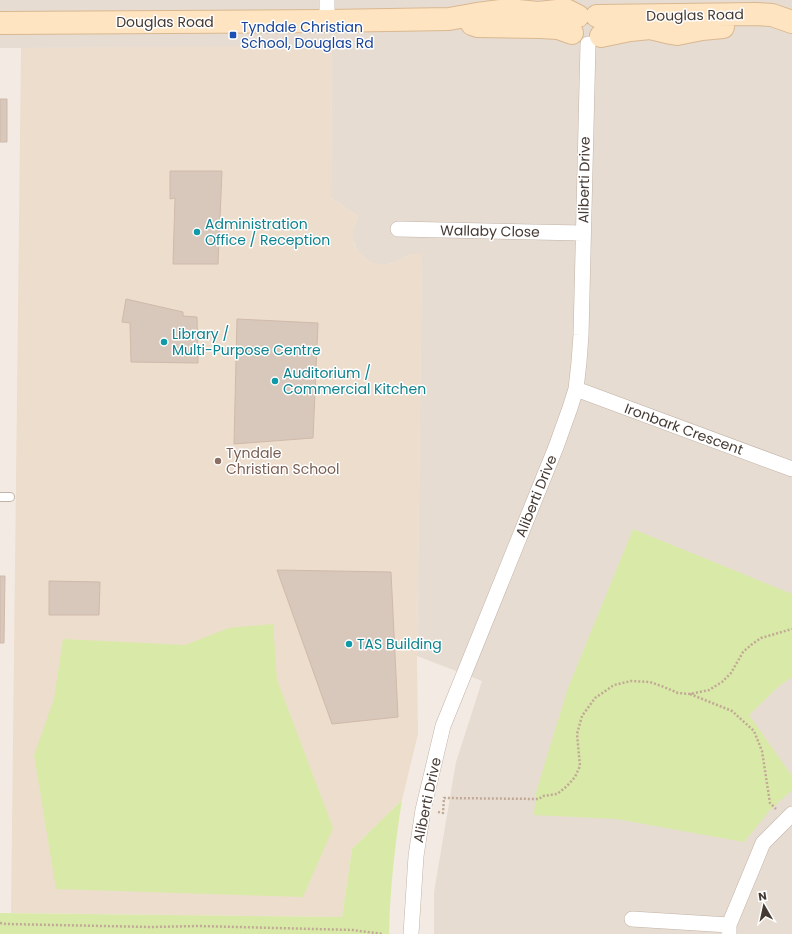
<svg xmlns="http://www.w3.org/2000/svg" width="792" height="934" font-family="Poppins,sans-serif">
<rect width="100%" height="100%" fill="#f3ebe3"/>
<path fill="#e7dcd1" d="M0,0H792V934H434V892L456,762L482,681L417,656L422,254H414L404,257L394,263L381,265L371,263L359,253L353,241V230L358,216L331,198L332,47L0,48Z"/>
<path fill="#edddcc" d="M332,46L331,198L358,216L353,230V242L359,253L371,263L381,265L394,263L404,257L414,254H422L417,656L418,734L402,800L352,849L342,917L11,913L21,48Z"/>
<path fill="#d9eaa8" d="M633,529L792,594V677L779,686L749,715L792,776V790L770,810L744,842L616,819L534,815L536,792L568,688Z
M273,624L277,680L333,828L303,897L56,889L34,755L54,699L63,639L185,645L229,628Z
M402,800C395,844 390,889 389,934H0V913L342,917L352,849Z"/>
<path fill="#d8c7bb" stroke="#d0baaa" d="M0,99H7V142H0Z
M170,171H222L218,264H173L175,198L170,199Z
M126,299L183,312V316L197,317L198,363L131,362L130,323L122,322Z
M237,319L318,323L313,438L234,444Z
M277,570L391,572L398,717L332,724Z
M0,576H5L4,643H0Z
M49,581L100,582L99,615H49Z"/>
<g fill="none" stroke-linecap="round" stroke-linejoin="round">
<defs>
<path id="lane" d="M0,497H10"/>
<path id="street" d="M327,21V0
M398,229L583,233
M576,389L792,469
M632,919L729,925
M411,934L416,856L423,810L443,726L556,447L570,408L576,389L579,362L581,335L588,44
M729,934V925L763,843L792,814"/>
<path id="secondary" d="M597,16L756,14L772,15L792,22
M0,23L327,21L449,19L477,14L508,10L538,13L566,10L578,16
M472,24L478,26L540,27L558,28L572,33
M601,36L630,30L650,28L671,33L677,34L702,29L723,27"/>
</defs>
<use href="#lane" stroke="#c2b3a8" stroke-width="10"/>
<use href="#street" stroke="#c2b3a8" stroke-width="16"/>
<use href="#secondary" stroke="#d9b891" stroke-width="24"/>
<path stroke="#c1a995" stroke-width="2.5" stroke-dasharray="2 2" stroke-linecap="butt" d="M690,694L732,711L754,731L762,751L770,803L776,809
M438,812L443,813L444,798L539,799L543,796L557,794L567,786L575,777L580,766L577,734L582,716L595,698L614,685L631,681L650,682L664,687L678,693L690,694L709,690L722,682L731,673L743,652L751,645L761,638L792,629
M0,923L6,924L151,927L199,926L353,930L383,934"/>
<use href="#lane" stroke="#fff" stroke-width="8"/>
<use href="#street" stroke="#fff" stroke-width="15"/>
<use href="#secondary" stroke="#ffe4c1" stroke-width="22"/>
</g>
<rect fill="#1a4fb4" stroke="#fff" stroke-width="1.5" x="229" y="31" width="8" height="8" rx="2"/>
<g fill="#0f9aa8" stroke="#fff" stroke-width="1.5">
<circle cx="197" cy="232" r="4"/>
<circle cx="164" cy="342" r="4"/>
<circle cx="275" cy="381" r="4"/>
<circle cx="349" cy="644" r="4"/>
</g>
<circle fill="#8d6e63" stroke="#fff" stroke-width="1.5" cx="218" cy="461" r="4"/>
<g text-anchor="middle" stroke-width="3" stroke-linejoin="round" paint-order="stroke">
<g font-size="14" fill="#453a33" stroke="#fff">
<text transform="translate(695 15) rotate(-1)" y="5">Douglas Road</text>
<text x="165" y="27">Douglas Road</text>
<text transform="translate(584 180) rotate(-89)" y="5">Aliberti Drive</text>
<text transform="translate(490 231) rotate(1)" y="5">Wallaby Close</text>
<text transform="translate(684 429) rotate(20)" y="5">Ironbark Crescent</text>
<text transform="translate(536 496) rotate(-68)" y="5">Aliberti Drive</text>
<text transform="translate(427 800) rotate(-78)" y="5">Aliberti Drive</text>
</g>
<g font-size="14" fill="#164399" stroke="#fff" text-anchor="start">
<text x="241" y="32">Tyndale Christian<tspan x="241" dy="16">School, Douglas Rd</tspan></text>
</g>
<g font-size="14" fill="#0d838f" stroke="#fff" text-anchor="start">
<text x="205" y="229">Administration<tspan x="205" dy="16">Office / Reception</tspan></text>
<text x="172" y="339">Library /<tspan x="172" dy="16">Multi-Purpose Centre</tspan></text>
<text x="283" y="378">Auditorium /<tspan x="283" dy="16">Commercial Kitchen</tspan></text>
<text x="357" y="649">TAS Building</text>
</g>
<g font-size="14" fill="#785e54" stroke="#fff" text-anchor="start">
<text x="226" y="458">Tyndale<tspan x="226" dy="16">Christian School</tspan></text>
</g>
</g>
<g transform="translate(764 906) rotate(351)" stroke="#ffffff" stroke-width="3" paint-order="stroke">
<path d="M0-3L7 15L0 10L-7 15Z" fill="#453a33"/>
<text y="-6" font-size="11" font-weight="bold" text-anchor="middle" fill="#453a33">N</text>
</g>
</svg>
